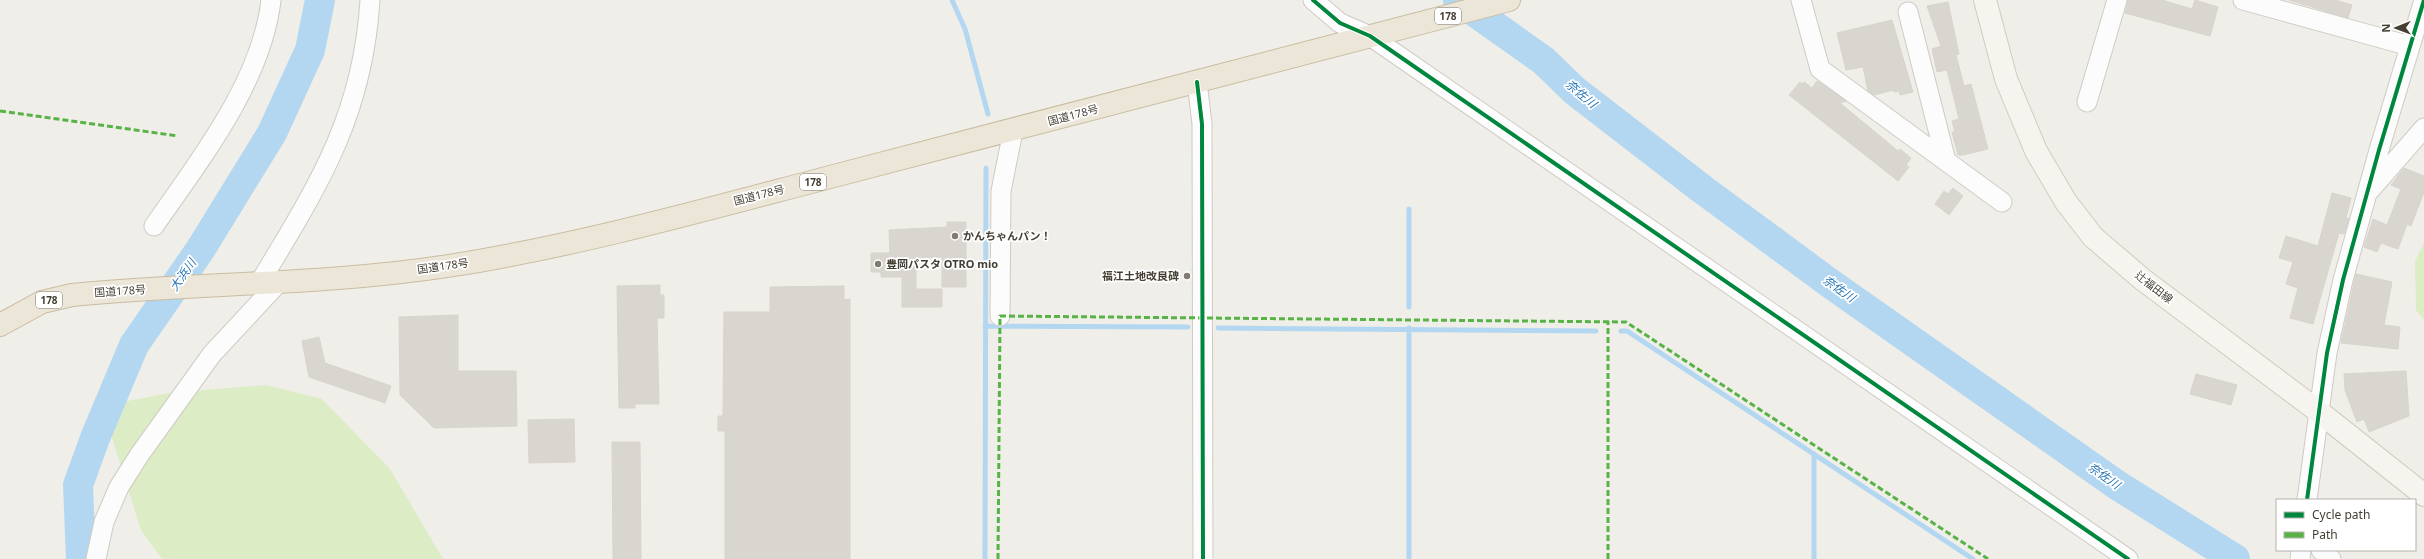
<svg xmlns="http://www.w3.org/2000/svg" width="2424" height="559" font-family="'Noto Sans','Noto Sans JP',sans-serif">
<rect width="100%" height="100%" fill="#f0eee8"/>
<path fill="#dcecc5" d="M2424,243V320L2416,310L2415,261Z
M266,385L322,399L390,469L443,559H162L141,530L102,406L169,393Z"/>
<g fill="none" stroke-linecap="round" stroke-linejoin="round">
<path stroke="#b4d7f1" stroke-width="5" d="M952,0L965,29L988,114
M1409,209V307
M985,326L1188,327
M1218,328L1596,331
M1621,331H1627L1973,559
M985,559L986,168
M1409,559V328
M1814,559V454"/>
<path stroke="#b4d7f1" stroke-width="30" d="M1458,0L1544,61L1575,91L1702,189L1831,284L2117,485L2235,559
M81,559L78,485L95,438L134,345L200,250L272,133L310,50L320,0"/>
</g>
<path fill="#d9d6d0" stroke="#d8d4cd" d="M2128,0H2162L2192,9L2195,0L2218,7L2210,36L2125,13Z
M2289,0H2335L2352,5L2348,18Z
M1948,2L1959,54L1956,55L1964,86L1971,84L1988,149L1963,155H1958L1952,132H1955L1952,121L1959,119L1947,70L1937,72L1932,49L1941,46L1927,6Z
M1892,20L1913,92L1900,95L1899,91L1894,92V90L1874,95L1868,91L1863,67L1846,70L1837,33Z
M1817,81L1846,101L1840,103L1898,151L1900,149L1911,158L1906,165L1909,167L1898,181L1789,95L1800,82L1802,84L1804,82L1812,88Z
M2404,168L2424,176V192L2411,226L2407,224L2398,249L2381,243L2377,252L2364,247L2373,219L2387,225L2401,189L2391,185Z
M1953,188L1963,196L1949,215L1935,204L1944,191L1948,194Z
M2332,193L2351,198L2346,218L2349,219L2344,234L2339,233L2313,324L2290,318L2298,288L2286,284L2293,262L2279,258L2286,236L2318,246Z
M947,222H966V287H942V257L916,258V289H942V307H902V277H881V272H871V253H890L889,230L947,227Z
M2356,274L2392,282L2384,325L2400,327L2398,349L2341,343Z
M660,285V295H664V318H657L659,404H635V408H619L617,286Z
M844,286V300L850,299V559H725V431H718V416H723L724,312H770V287Z
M458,315V371H516L517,426L434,428L400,395L399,317Z
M319,337L325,363L391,386L385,403L309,377L302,341Z
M2406,371L2409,416L2369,432L2364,419L2357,422L2345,390L2344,374Z
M2196,374L2237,385L2231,405L2190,394Z
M574,419L575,462L529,463L528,420Z
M612,442H640L641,559H613Z"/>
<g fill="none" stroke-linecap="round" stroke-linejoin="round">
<defs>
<path id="street" d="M1313,0L1340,23L1370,36L2128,559
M1801,0L1820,69L2002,202
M2243,0L2410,46
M1908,12L1946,161
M1197,82L1202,124L1203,559
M2087,102L2117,0
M2370,190L2424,128
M154,226C200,160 262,81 271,0
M260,282C318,186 363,116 370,0
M1000,316L1001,191L1013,131
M2307,500L2327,353L2343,280L2379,150L2424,0
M2321,550L2331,559
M96,559L104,522L119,487L140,454L212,354L280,281
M2300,559L2301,550"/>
<path id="secondary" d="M1985,0L2006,79L2036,151L2066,202L2093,237L2142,279L2318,411L2424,495"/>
<path id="highway" d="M0,325L42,302L72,295C197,283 324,285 448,266C577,246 704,210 830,177C1057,119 1283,58 1509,0"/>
</defs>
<use href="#street" stroke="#cecbc5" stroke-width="21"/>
<use href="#secondary" stroke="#cfcbbe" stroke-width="24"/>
<use href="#highway" stroke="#cabca1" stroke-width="24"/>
<use href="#street" stroke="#fdfcfc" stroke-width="19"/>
<use href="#secondary" stroke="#f6f4ee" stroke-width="22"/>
<use href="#highway" stroke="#ece6d8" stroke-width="22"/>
<path stroke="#57b346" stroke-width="3" stroke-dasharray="6 3" stroke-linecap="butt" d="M0,111L178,136
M998,559L1000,316L1626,322L1988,559
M1608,559V321"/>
<defs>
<path id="cycleway" d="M1313,0L1340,23L1370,36L2128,559
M1197,82L1202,124L1203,559
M2307,500L2327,353L2343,280L2379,150L2424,0"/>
</defs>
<use href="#cycleway" stroke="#fff" stroke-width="6"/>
<use href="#cycleway" stroke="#00873e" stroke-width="4"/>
</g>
<g fill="#817c72" stroke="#fff" stroke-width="1.5">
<circle cx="955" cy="236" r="4"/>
<circle cx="878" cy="264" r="4"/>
<circle cx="1187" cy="276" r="4"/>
</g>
<g text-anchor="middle" stroke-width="3.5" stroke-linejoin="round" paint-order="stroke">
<g fill="#fff" stroke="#7d7970" stroke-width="1">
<rect x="1435" y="8" width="26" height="16" rx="3"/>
<rect x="800" y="174" width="26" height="16" rx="3"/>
<rect x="36" y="292" width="26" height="16" rx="3"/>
</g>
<g font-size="10" font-weight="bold" fill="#453f33">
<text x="1448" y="20">178</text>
<text x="813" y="186">178</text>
<text x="49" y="304">178</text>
</g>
<g font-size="11" fill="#453f33" stroke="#fff">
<text transform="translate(1073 115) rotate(-15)" y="4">国道178号</text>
<text transform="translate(759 195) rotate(-14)" y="4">国道178号</text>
<text transform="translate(443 266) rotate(-8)" y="4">国道178号</text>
<text transform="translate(2154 287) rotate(38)" y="4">辻福田線</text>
<text transform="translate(120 291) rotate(-4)" y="4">国道178号</text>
</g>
<g font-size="11" font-weight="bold" fill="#453f33" stroke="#fff" text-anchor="start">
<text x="963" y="240">かんちゃんパン！</text>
<text x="886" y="268">豊岡パスタ OTRO mio</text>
<text x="1179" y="280" text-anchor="end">福江土地改良碑</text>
</g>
<g font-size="12" font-style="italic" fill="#2675b7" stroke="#fff">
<text transform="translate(1581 94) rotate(40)" y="4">奈佐川</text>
<text transform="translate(183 275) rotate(-55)" y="4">大浜川</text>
<text transform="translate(1839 289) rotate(35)" y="4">奈佐川</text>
<text transform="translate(2104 476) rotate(35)" y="4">奈佐川</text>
</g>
</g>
<rect x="2276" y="499" width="140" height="52" fill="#ffffff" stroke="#b5b2ad"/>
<rect x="2284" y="512" width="20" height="6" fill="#00873e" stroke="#b5b2ad"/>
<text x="2312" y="519" font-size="12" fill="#453f33">Cycle path</text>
<rect x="2284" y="532" width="20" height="6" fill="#57b346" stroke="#b5b2ad"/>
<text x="2312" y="539" font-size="12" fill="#453f33">Path</text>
<g transform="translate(2396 28) rotate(269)" stroke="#ffffff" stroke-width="3" paint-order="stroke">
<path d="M0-3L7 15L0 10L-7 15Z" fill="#453f33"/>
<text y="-6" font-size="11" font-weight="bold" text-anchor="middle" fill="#453f33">N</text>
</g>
</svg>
